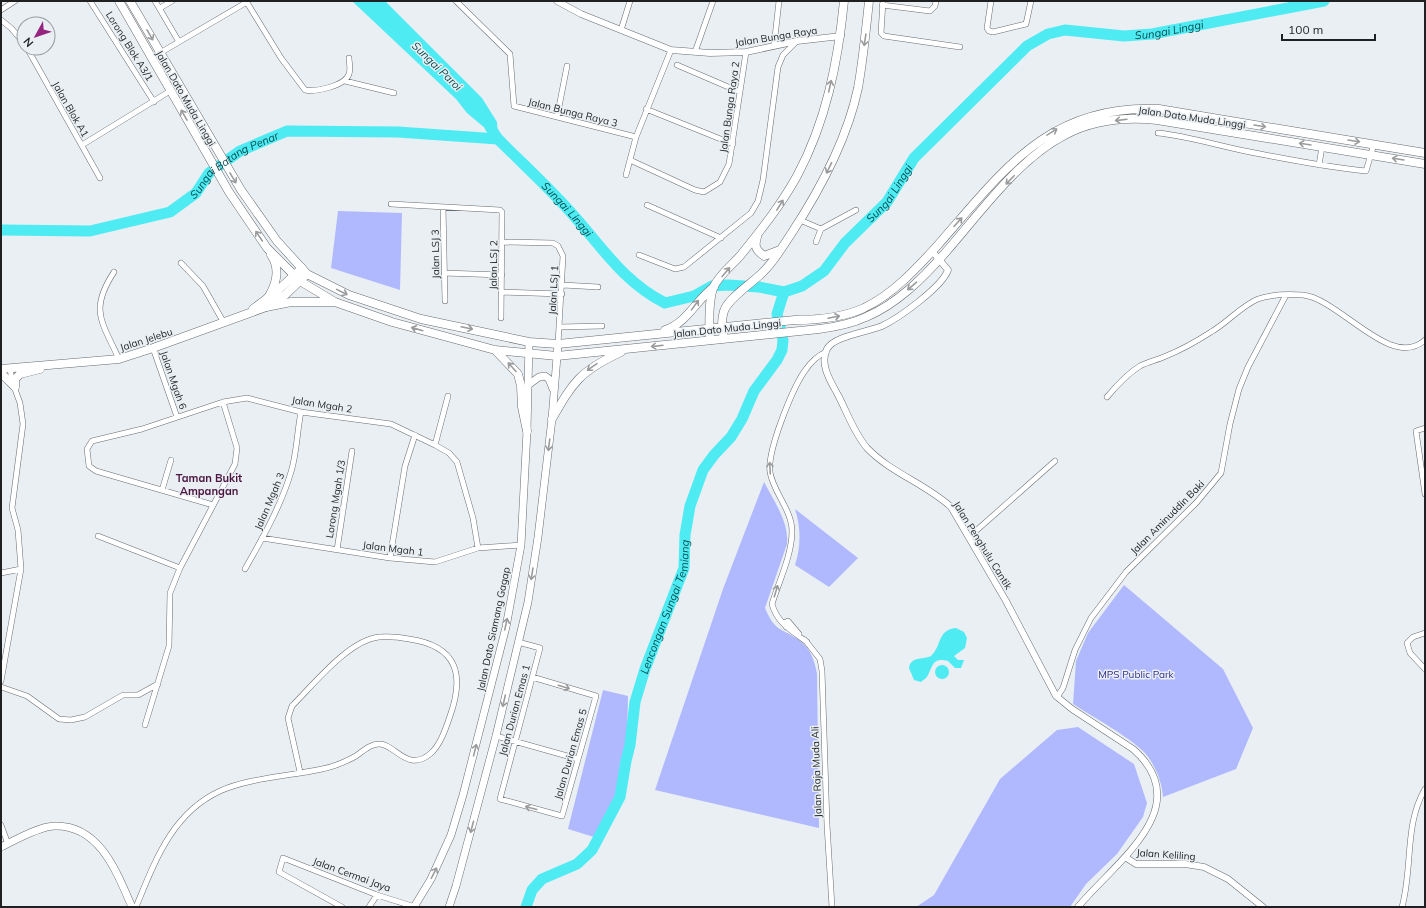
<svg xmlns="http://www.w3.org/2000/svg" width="1426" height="908" font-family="Mulish,sans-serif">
<rect width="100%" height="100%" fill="#e9eff3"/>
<path fill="#b0b9fe" d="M338,211L402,213L400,290L331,268Z
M764,482C774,501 789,522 787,544L765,608C776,634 782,627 800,641C811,649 815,662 817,674L819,828L655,790L723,589Z
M795,509L858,558L829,587L795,565C801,546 801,528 795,509Z
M1124,585L1223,669L1253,728L1236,769L1163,797C1162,782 1155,764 1144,752C1128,736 1093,717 1073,704L1076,661L1088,633Z
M603,690L628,696L627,743L620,765L617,792L594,837L568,829Z
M1078,727L1134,764L1147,803L1143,817L1117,854L1086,884L1070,907H916L934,895L1000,779L1057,730Z"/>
<path fill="#4febf3" d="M352,1H385L482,98L497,122L498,139L467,113L456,99Z
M956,628L964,632L967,638L965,648L954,656L958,660H964L961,668H955L948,661C933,657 933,665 928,675C927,678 923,680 921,682L914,680L909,668C911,656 922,660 931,656C942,646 937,630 956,628Z
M935 672a7 7 0 1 1 14 0a7 7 0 1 1-14 0Z"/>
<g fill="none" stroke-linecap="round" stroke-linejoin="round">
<g stroke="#4febf3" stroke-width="11">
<path id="s1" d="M490,127L498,139C521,162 544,183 565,206C599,242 620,280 665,303L694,296L712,286L728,285L759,287L784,292L802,286L824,271L845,243L887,202L914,158L1027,46L1048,34L1065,30L1124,36L1152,34L1324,1"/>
<path id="s2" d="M1,230L90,231L170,212L196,193L209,173L240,151L287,131L398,132L498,139"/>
<path id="s3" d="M526,907L532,890L542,879L577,864L592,850L620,797L626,761L630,745L635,702L645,669L684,568L685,535L690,506L703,470L714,455L731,437L742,419L754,391L777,360L782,350L783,340L777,314L784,292"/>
</g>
<defs>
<path id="minor" d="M90,1L154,102
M155,1L179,42
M246,1L281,58L305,90C316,92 345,86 349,74C351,69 349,62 349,58
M456,1L510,54L514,106L636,137
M883,1L881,33L884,36L960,47
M991,1L987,28L989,31L993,32L1026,24L1031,1
M882,5L930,11L935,6L936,1
M160,8L172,1
M1,10L15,1
M1,20L11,28L24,43
M621,30L630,1
M774,46L779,1
M27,48L100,178
M695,52L713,1
M160,53L247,2
M677,65L740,92
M345,81L394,93
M646,109L733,144
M557,117L567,66
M1158,133C1187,136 1216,145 1245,151C1285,159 1325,167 1366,171L1374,144
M82,145L170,91
M630,160L695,190L704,192L720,182L729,164L746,52
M1319,165L1322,147
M626,175L636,137L671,50
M391,204L500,210L502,212L501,318
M647,205L721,238
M443,207L445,301
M800,220L821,229L856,210
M503,242L553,243L558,246L563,256L558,344
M816,242L821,229
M639,255L675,269L684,267L751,213L758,201L763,180L778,67L783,55L797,41
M181,263L203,286L224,323
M114,272C89,310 102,322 119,359
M444,273L502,275
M563,285L598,287
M501,292L562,294
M560,327L602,326
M153,348L177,417
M1107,397C1117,385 1127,374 1140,366C1148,362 1157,360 1166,356C1181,350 1197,341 1211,332C1227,323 1241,306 1258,299C1272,294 1288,294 1303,295C1340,299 1391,371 1425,340
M1425,428L1416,431L1425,494
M435,445L448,396
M162,490L171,460
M213,505L96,471L89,466L87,449L92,441L142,429L223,402L247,398L301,412L391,424L435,445L449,453L457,462L473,518L478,548
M98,536L180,568
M969,537L1055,461
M262,538L390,558L435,562L478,548L521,545
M337,550L352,451
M390,558L405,466L415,435
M245,569C262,539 281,506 291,472C297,453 297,431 301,412
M1,573L21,569
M786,627L784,623L788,621L799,634
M1425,633L1413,637L1407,643L1410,653L1425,669
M805,640L820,659L822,671L827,825L832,907
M518,642L540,648C527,698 513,749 500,799L562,816L596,696L532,677
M807,642C792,631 777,623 772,604C779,581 792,555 792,531C792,510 773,492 770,472C767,451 792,390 804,372C810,363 816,356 826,352
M1,681L21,569L18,530L12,508L23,424L20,403L12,381L10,368
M1,687L27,696L59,719L71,720L85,717L123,695H138L158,684
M1057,697L1063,688L1075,650L1091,618L1126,572L1197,502L1221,473L1230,424L1239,389L1248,367L1286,295
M145,725L169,646L170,593L180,568L235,464L237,448L223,402
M496,736L578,759
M1,825L8,844
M136,907C155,861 172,813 220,791C249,778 290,776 322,769C333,767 345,762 356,756C363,751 370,744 379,744C394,743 407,773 430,754C440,746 446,728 450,716C465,674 457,646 409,639C399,637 390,636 379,637C349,640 314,684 292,706L288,718L300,772
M342,907L279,872L283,858L377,895L415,907
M369,907L377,895
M1402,907C1413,868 1404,825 1425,789"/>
<path id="tertiary" d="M557,1L581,14L671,50L710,53L746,52L797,41L841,36
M932,251L948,270C942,287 899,318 882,326C868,332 834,336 827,349C819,364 831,382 838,395C847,412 854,433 867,448C891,473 926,484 951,507L1006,601L1056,696L1072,709L1133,749C1199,807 1114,863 1078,907
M1125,857L1136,864H1185L1204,867L1228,879L1263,907"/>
<path id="secondary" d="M528,385L539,377L545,376L549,379L553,389
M1,847C15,840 40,826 55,826C100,825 117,873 132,907
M414,907L431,879L451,835L463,795L506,627L521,545L527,431L529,342
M449,907L456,886L496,736L528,602L538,537L552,419L558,344"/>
<path id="primary" d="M757,237C754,247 756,250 764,256L780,250
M253,309L277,291L302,268
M724,338C722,330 721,320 724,311C728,298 754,282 764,271C775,260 783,246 791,234C820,190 847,140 858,88C863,60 866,30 869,1
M710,340C709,324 708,304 713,288C718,276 732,265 740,256C761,230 781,205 797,176C826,122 838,62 844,1
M1,369L119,359L153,348L266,307L285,295L307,274
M1,373L15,387
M15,387V379L20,374L40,369"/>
<path id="trunk" d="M119,1L229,192L267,248L300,281L335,302L392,322L495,350L557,356L819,329C835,327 851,324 866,317C897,304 923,278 945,253C980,213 1018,159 1065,135C1093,120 1127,117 1157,120L1425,164
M130,1L241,190L277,241L307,274L349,295L421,319L529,342L558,344L795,320C819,320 842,318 864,308C893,294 915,270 937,246C1003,171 1048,104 1159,109L1425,153
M267,299C276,286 281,269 271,255
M266,307L291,302H332
M665,330C687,323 696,300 714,287
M495,350L518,374L521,386L522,407L527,431
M552,419C573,382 580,371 621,352"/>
</defs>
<use href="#minor" stroke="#676c70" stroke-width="6"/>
<use href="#tertiary" stroke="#676c70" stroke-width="7"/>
<use href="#secondary" stroke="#676c70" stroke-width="8"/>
<use href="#primary" stroke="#676c70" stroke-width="9"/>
<use href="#trunk" stroke="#676c70" stroke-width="9"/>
<use href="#minor" stroke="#fff" stroke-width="5"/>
<use href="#tertiary" stroke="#fff" stroke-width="6"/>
<use href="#secondary" stroke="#fff" stroke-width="7"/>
<use href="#primary" stroke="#fff" stroke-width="8"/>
<use href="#trunk" stroke="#fff" stroke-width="8"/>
</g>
<defs><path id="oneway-shaft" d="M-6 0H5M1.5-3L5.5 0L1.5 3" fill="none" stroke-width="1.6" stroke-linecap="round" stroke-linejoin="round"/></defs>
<g stroke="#9a9b9c">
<use href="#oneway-shaft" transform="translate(150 35) rotate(60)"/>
<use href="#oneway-shaft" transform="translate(865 40) rotate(99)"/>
<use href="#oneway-shaft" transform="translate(830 86) rotate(-78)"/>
<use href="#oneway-shaft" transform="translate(184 115) rotate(-120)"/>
<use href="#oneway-shaft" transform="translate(1121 120) rotate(173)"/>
<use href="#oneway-shaft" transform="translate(1260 126) rotate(9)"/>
<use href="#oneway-shaft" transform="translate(1052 132) rotate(-31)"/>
<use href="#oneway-shaft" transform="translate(1354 141) rotate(9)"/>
<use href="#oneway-shaft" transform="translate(1305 144) rotate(-171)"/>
<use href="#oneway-shaft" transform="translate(1398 159) rotate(-171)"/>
<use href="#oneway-shaft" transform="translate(829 168) rotate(116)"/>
<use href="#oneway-shaft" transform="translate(233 178) rotate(59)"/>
<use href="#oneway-shaft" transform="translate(1010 180) rotate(134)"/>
<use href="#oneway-shaft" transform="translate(780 205) rotate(-58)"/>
<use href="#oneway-shaft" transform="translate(958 222) rotate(-48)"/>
<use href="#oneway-shaft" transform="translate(259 236) rotate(-124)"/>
<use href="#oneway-shaft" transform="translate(726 272) rotate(-50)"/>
<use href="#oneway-shaft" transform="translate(912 286) rotate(139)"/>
<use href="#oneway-shaft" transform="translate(342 292) rotate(26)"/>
<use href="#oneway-shaft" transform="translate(695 305) rotate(-54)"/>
<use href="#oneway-shaft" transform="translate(834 317) rotate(-12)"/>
<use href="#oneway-shaft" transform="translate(467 328) rotate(12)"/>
<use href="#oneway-shaft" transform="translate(417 329) rotate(-164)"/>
<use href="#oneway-shaft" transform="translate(657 346) rotate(173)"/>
<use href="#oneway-shaft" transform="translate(512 367) rotate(-132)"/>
<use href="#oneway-shaft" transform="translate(592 367) rotate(145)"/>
<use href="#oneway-shaft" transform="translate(549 445) rotate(97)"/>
<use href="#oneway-shaft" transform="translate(770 468) rotate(-93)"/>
<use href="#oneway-shaft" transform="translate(532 574) rotate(99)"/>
<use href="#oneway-shaft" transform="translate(776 591) rotate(-73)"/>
<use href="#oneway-shaft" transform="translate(506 624) rotate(-78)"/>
<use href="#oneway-shaft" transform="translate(564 687) rotate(17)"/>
<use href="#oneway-shaft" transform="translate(504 701) rotate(103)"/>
<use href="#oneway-shaft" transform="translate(475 750) rotate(-76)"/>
<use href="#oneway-shaft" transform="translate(531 808) rotate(-165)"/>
<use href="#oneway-shaft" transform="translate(472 827) rotate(105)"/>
<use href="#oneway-shaft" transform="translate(434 873) rotate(-63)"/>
</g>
<g text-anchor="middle" stroke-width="3" stroke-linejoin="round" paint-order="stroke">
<g font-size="10" fill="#1e2022" stroke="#e9eff3">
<text transform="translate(776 36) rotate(-9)" y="4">Jalan Bunga Raya</text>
<text transform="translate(130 46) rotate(58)" y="4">Lorong Blok A3/1</text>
<text transform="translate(186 98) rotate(60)" y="4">Jalan Dato Muda Linggi</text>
<text transform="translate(729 107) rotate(-82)" y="4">Jalan Bunga Raya 2</text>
<text transform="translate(71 109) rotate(60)" y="4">Jalan Blok A1</text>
<text transform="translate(573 112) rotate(14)" y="4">Jalan Bunga Raya 3</text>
<text transform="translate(1192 117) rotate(8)" y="4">Jalan Dato Muda Linggi</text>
<text transform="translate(435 254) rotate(-91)" y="4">Jalan LSJ 3</text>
<text transform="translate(493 265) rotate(-89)" y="4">Jalan LSJ 2</text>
<text transform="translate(553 290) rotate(-87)" y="4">Jalan LSJ 1</text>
<text transform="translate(727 328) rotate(-6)" y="4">Jalan Dato Muda Linggi</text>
<text transform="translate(146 339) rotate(-18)" y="4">Jalan Jelebu</text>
<text transform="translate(174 380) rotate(71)" y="4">Jalan Mgah 6</text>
<text transform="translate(322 404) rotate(9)" y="4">Jalan Mgah 2</text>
<text transform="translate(335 499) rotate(-81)" y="4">Lorong Mgah 1/3</text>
<text transform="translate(269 501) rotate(-67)" y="4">Jalan Mgah 3</text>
<text transform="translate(1167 517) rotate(-45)" y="4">Jalan Aminuddin Baki</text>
<text transform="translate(983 545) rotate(58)" y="4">Jalan Penghulu Cantik</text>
<text transform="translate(393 548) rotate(7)" y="4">Jalan Mgah 1</text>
<text transform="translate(493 629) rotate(-78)" y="4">Jalan Dato Siamang Gagap</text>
<text transform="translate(514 710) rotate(-75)" y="4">Jalan Durian Emas 1</text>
<text transform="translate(570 754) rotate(-74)" y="4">Jalan Durian Emas 5</text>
<text transform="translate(816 772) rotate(-92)" y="4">Jalan Raja Muda Ali</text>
<text transform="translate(1166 854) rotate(4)" y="4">Jalan Keliling</text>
<text transform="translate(352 874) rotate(20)" y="4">Jalan Cermai Jaya</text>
</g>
<g font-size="10" fill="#322c90" stroke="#e9eff3">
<text x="1136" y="678">MPS Public Park</text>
</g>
<g font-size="11" font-style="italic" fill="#044c4f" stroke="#e9eff3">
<text dy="4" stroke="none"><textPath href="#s1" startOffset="869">Sungai Linggi</textPath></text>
<text transform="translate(437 66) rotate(44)" y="4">Sungai Paroi</text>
<text dy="4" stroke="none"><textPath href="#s2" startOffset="252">Sungai Batang Penar</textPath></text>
<text dy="4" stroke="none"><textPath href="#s1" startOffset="520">Sungai Linggi</textPath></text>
<text dy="4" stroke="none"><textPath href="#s1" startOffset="113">Sungai Linggi</textPath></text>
<text dy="4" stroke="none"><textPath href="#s3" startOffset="348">Lencongan Sungai Temiang</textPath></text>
</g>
<g font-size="11" font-weight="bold" fill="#4c1641" stroke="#e9eff3">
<text x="209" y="482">Taman Bukit<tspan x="209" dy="13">Ampangan</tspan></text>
</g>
</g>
<rect width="1426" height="908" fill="none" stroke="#1e2022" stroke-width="4"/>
<g transform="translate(36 36) rotate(230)"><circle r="19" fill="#e9eff3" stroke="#989c9f"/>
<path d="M0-3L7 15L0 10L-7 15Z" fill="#962380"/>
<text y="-6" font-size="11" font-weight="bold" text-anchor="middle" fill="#1e2022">N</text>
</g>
<path d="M1282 34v6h93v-6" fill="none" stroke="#1e2022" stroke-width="2"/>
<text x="1288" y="34" font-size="12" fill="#1e2022" stroke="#e9eff3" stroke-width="3" paint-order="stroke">100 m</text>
</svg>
